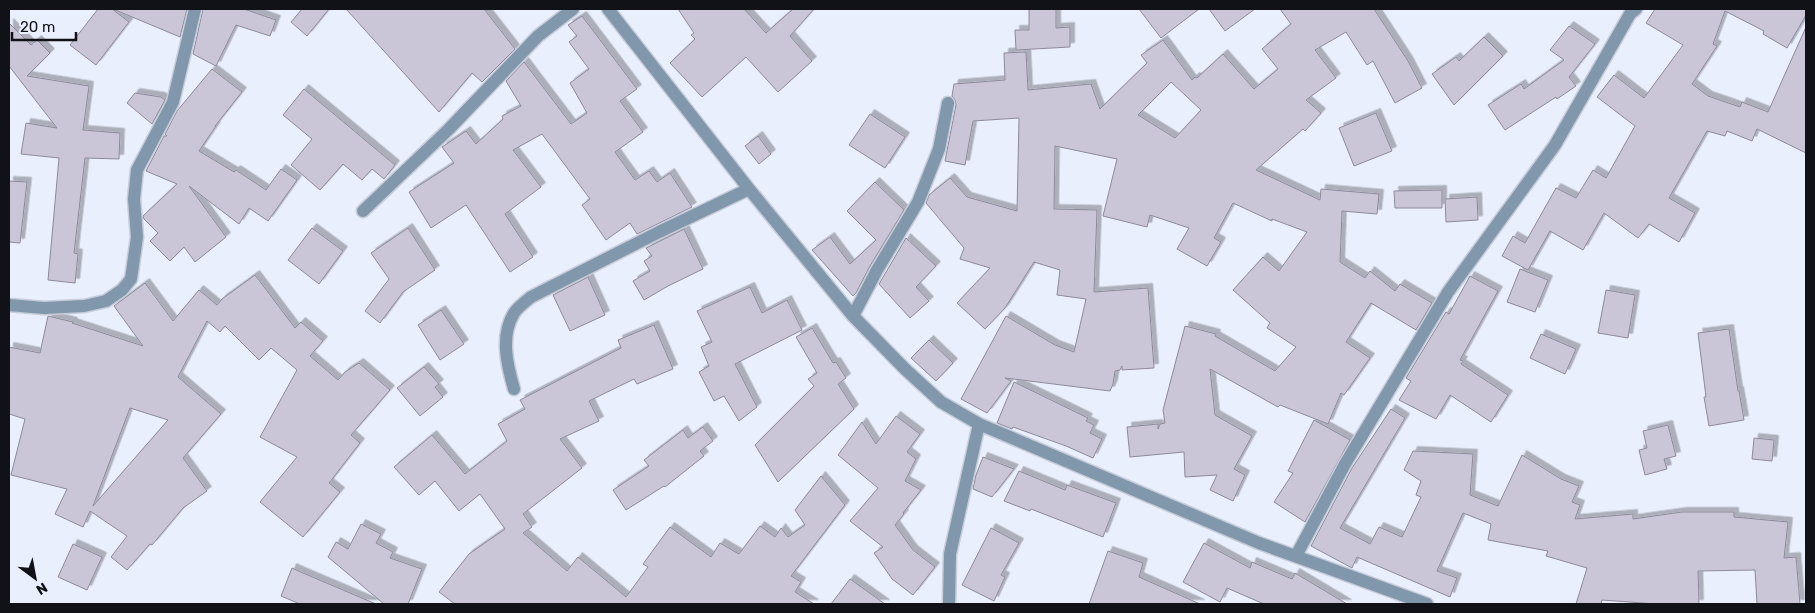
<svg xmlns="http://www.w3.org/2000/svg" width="1815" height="613" font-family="Rubik,sans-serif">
<defs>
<filter id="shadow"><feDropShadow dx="4.5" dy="-4.5" stdDeviation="0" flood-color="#0004"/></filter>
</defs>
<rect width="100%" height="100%" fill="#eaeffe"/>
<path fill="#cac6d8" stroke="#8d899a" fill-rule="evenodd" filter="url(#shadow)" d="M98,9H112L129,22L96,65L70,45Z
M113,9H187L180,37Z
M203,9H244L276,20L270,36L236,25L216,66L193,54Z
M302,9H329L307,36L291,22Z
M346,9H484L515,49L482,82L472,73L439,112Z
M678,9H744L766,33L793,9H814L790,36L812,61L778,92L746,57L702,97L670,63L695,39L691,35L694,33Z
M1029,9H1056V28L1070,27V47L1016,50L1015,30H1029Z
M1139,9H1199L1161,38Z
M1209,9H1255L1225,31Z
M1280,9H1374L1408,61L1422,88L1395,103L1373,61L1367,65L1346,32L1315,50L1336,78L1306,100L1321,113L1305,131L1303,129L1256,170L1320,200L1321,189L1379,194L1377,214L1342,211L1340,262L1365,278L1370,271L1395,291L1400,284L1432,303L1416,330L1371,303L1346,342L1370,358L1344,395L1341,393L1328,424L1280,405L1278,407L1210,369L1215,415L1252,436L1234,469L1245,475L1233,501L1210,490L1217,475L1185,477L1184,452L1130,457L1127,427L1158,424V429L1160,424L1165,423L1163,410L1185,326L1216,334L1215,336L1275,371L1296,347L1267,328L1270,323L1233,290L1263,257L1279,271L1307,232L1272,219V221L1233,203L1214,238L1221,242L1207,266L1177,249L1189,228L1150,215L1147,227L1103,216L1117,159L1055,146L1054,209L1097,210L1094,292L1148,288L1154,368L1122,370V366L1120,370L1115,371L1113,384L1110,391L1005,378L1011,381L987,413L961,399L1006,316L1055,345L1074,352L1086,299L1057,295L1060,270L1034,262L1005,308L985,329L957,303L990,268L960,259L964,248L926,203L929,195L950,178L967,197L1017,211L1019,118L973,121L965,165L945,161L956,105L955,100L952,96L954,84L1005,80L1004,53L1026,52L1028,90L1091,84L1100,109L1147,63L1141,55L1163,40L1192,80L1195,77L1197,78L1223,54L1254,89L1278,69L1262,49L1291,24ZM1171,82L1201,110L1175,138L1138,115Z
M1655,9H1806V15L1787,48L1763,34L1764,31L1725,11L1713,44L1717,46L1692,84L1708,96L1740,107L1742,102L1768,112L1806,27V153L1757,129L1752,141L1727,131L1725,136L1707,131L1669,198L1695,213L1679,242L1649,224L1638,238L1604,213L1583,250L1550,231L1528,270L1502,256L1513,236L1525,243L1556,188L1576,198L1593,170L1606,178L1635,126L1597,97L1614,75L1644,98L1683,45L1646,23Z
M582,16L637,89L620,101L643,132L615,152L635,180L649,171L657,182L670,173L692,207L637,234L630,223L606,240L582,205L590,199L542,134L513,150L541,187L505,214L533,257L510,272L466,205L431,228L409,192L454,163L442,147L466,131L476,144L503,119L502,116L521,106L506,81L524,62L571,124L587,113L570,83L589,69L569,42L577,36L568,25Z
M9,23L31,45L37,40L50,53L27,76L89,86L83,130L120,133L119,159L85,158L74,253L78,254L75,283L48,280L59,158L21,154L26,123L57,128L9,66Z
M1569,26L1595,44L1569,77L1576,86L1557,99L1556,97L1505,130L1488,105L1521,84L1524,89L1564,60L1550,50Z
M1484,37L1503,56L1454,105L1432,74L1456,57L1459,61Z
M212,69L242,92L215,126H216L199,151L234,172L236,170L266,190L281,169L297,180L268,221L249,208L239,224L189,186L226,237L195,262L184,247L170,261L150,241L158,233L144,219L143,216L177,184L146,171L164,136H167L165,134L177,111Z
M304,89L395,165L384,179L372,169L362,180L343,164L320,190L291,165L312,139L283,115Z
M135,93L161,97L165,100L152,124L127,103Z
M1376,113L1392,151L1354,166L1339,128Z
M870,114L905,137L885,168L849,145Z
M758,136L771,154L759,164L745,146Z
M9,181L27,182L20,243L9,242Z
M875,182L904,210L870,266L856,293L853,296L812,250L830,237L850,264L876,240L847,211Z
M1442,190V208H1395L1394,191Z
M1477,197L1478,220L1446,222L1445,199Z
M312,228L343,251L319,284L288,260Z
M408,228L435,270L403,292L380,323L365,311L389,279L371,253Z
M684,229L703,269L668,286L644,300L633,281L650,271L644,261L652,256L646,248Z
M906,238L936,266L916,287L929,301L910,318L879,284Z
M1520,269L1548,280L1535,312L1507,302Z
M255,275L295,328L301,322L323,341L310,356L338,380L345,372L359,363L390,390L351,435L360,443L329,483L340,492L303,537L260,502L297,457L260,437L297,370L271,348L259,360L225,326L220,332L207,321L178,377L221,414L183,458L207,491L183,508L152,545L150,544L127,570L111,557L127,536L90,511L83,527L55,514L67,489L11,475L25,419L9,414V347L40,353L48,316L73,322L72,323L143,346L114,306L145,283L173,321L199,290L217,305L222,299ZM130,408L168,420L93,506Z
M1470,276L1498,291L1460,360L1463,361L1461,364L1508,395L1491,422L1450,395L1436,419L1399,400L1411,381L1406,378L1446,312L1449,314Z
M588,277L605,315L570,331L553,295Z
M750,287L762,313L787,300L802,330L735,364L757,407L739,421L724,396L714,401L699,372L709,366L701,347L712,342L697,311Z
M1606,290L1635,295L1628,338L1598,333Z
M441,310L464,344L440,360L418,325Z
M654,325L673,369L637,384L634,379L589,401L599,421L560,439L582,468L523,514L532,527L523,533L567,571L578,557L626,597L648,567L643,564L670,527L711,557L720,543L739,554L760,526L775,537L781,528L788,537L805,525L795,510L821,476L845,505L791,576L801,582L795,592L814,604H455L439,592L469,554L505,529L480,494L459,511L435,481L419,495L394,467L432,435L465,474L507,441L498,424L525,409L520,400L621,348L618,340Z
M812,328L833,363L836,362L846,378L838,384L854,409L778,482L755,445L814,386L808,379L817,373L796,337Z
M1729,329L1738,391H1739L1744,420L1709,426L1704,397H1706L1698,333Z
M1541,334L1576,349L1565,374L1530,358Z
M929,340L953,363L936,381L911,358Z
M424,367L439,384L435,387L443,397L420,416L397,388Z
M1014,382L1088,418L1086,421L1094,425L1090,433L1102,439L1093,458L1066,446L1013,427L1012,429L997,423Z
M1391,409L1405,418L1340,528L1370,544L1379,527L1402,537L1421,497L1416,495L1421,481L1404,470L1413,451L1473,454L1470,495L1498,506L1522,455L1561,479L1579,486L1572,502L1580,505L1575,519L1633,514V519L1682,512H1734V517L1788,522L1784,558L1796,557L1800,604H1757L1755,570L1698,571L1699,604H1656L1602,600L1601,604H1576L1587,568L1546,556L1548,551L1488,540L1491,524L1463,513L1437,571L1457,578L1450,597L1357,557L1352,568L1311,546L1352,468Z
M896,416L920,434L907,452L916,459L905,481L921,490L903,513L904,514L895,525L913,550L935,567L913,595L892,579L874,553L883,547L850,521L878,488L838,455L862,422L876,444Z
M1314,420L1350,440L1305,522L1274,502L1293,473L1288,471Z
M1668,425L1676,456L1664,459L1667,469L1645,475L1639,450L1647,448L1643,431Z
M703,427L713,441L700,451L704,456L665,487L664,486L626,510L613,490L649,466L644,460L683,430L688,438Z
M1754,438L1774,440L1772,461L1752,459Z
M983,457L1014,469L992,497L973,489L976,475Z
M1019,471L1065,490L1067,485L1116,503L1103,537L1031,509L1030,511L1004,501Z
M361,524L381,534L376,543L393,552L390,558L422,569L408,604H384L328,557L336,542L348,549Z
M991,528L1019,543L1001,575L1005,577L994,601L962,585Z
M1204,543L1250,568L1252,562L1292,579L1295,573L1347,604H1264L1227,588L1220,602L1183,582Z
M73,544L102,557L87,590L58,577Z
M1108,551L1143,563L1139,577L1200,604H1089Z
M292,568L303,573L376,604H300L281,596Z
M850,579L885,604H831Z"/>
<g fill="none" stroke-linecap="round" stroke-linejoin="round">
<defs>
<path id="minor" d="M608,9L749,189L853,316L905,369L941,402L979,424L1259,543L1427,604
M363,211L449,129L538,36L573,9
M9,305L44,308L84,306L106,301L122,290L131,279L137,237L134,199L137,170L173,102L195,9
M853,316L877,270L918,202L939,149L948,103
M514,389C507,365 500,336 514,313C518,307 526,301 531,297L659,232L749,189
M1296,556L1345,464L1448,292L1555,145L1630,14L1636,9
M949,604L950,554L979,424"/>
</defs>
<use href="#minor" stroke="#c7ccd9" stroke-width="15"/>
<use href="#minor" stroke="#8197ab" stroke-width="12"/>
</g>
<rect width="1815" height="613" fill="none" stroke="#101218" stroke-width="20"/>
<g transform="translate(35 578) rotate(148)" stroke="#eaeffe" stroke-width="4" paint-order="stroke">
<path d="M0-4L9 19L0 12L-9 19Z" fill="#101218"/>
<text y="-8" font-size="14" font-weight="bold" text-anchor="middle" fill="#101218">N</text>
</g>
<path d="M12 32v8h64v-8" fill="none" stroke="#101218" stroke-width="2.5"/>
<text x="20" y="32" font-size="15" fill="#101218" stroke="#eaeffe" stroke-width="4" paint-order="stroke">20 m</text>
</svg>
